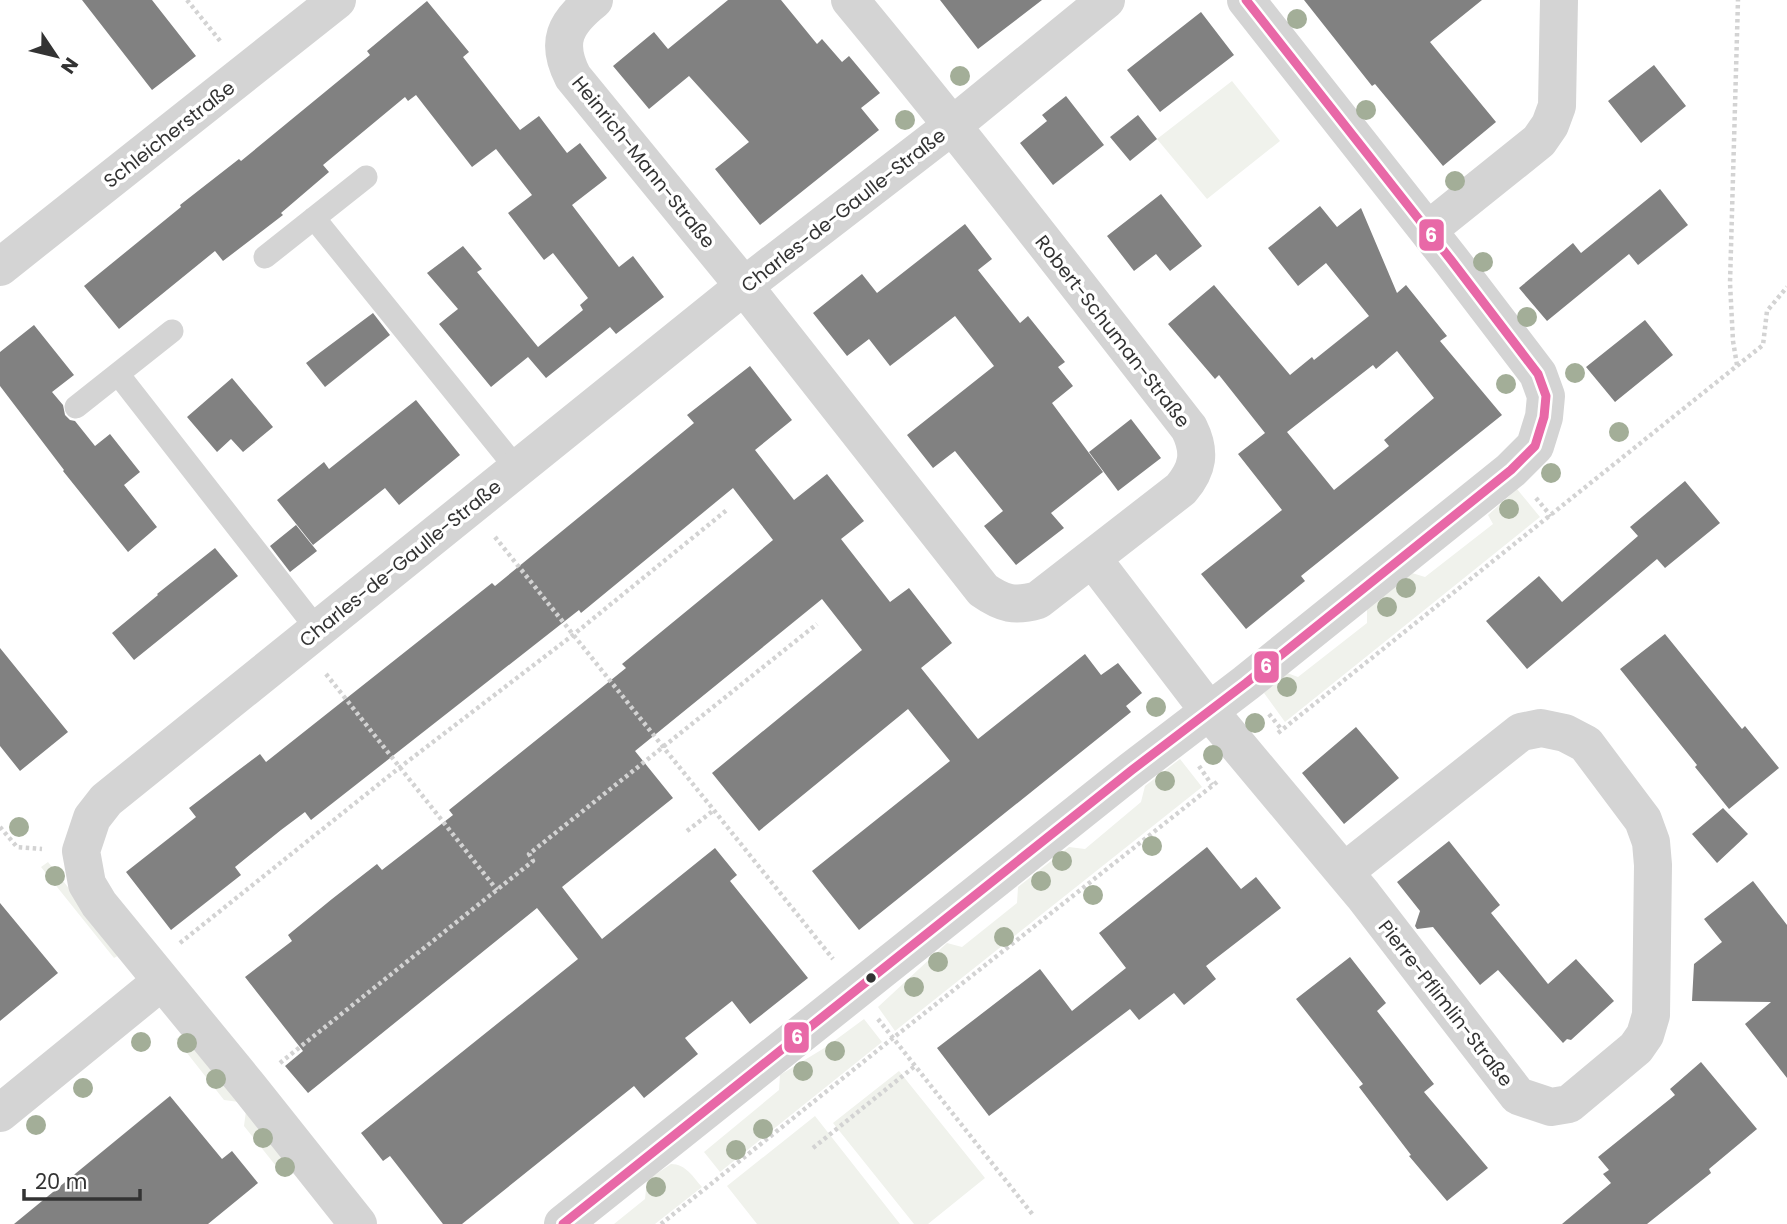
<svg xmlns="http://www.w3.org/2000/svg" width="1787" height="1224" font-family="Poppins,sans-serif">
<rect width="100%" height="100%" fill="#fff"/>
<path fill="#f0f2ec" d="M1232,81L1280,141L1207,199L1157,139Z
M1517,489L1540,517L1285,722L1264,693L1287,673L1298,677L1367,623V609L1412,573L1425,577L1493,524L1488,515Z
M1180,759L1202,787L895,1031L878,1007L947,943L962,947L1017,903L1018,887L1069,847L1085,849L1141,802L1145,786Z
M48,862L121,954L114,958L41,867Z
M864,1019L882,1042L720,1172L704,1152L779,1090L780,1075L826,1047Z
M184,1033L239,1102L224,1100L176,1039Z
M899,1071L985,1178L928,1224H914L833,1123Z
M246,1111L292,1170L284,1176L244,1126Z
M815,1116L900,1224H757L727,1186Z
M671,1164C686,1164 693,1177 702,1187L655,1224H614L645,1199L647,1180Z"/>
<path fill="#818181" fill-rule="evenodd" d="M82,0H152L196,56L152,90Z
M728,0H781L817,44L822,39L842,62L849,56L880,93L861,108L879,130L760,225L715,169L749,142L689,76L649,109L613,66L654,32L668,49Z
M940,0H1042L978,49Z
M1304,0H1482L1430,42L1496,122L1443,166L1375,84L1372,86Z
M427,1L469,52L463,57L520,130L539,116L567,153L580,143L607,178L572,205L619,267L633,256L664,297L616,334L610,327L546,378L528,357L491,387L439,324L458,309L427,273L463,246L482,269L477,272L538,347L583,310L580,305L588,298L553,253L544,260L508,213L532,195L496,149L472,167L416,95L408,101L405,97L323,165L329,172L281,213L283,215L223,261L215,251L119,329L84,286L181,207L180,205L239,159L241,161L370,55L367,51Z
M1201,12L1234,55L1160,112L1127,70Z
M1654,65L1686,106L1641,143L1608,101Z
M1066,96L1104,145L1053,185L1020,143L1047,121L1042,115Z
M1138,115L1157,139L1130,161L1110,137Z
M1660,189L1688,225L1638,265L1629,254L1547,321L1519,288L1573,243L1581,253Z
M1161,194L1202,246L1170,271L1156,254L1134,271L1107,236Z
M1320,206L1337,227L1361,208L1397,293L1406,285L1447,336L1440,341L1502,415L1301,576L1305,581L1246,629L1201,574L1282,510L1238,454L1265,433L1219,375L1215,379L1168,324L1214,285L1290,375L1312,357L1314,360L1369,316L1326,263L1298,286L1268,248ZM1397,351L1434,398L1384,440L1389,446L1334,490L1287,432L1373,365L1376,369Z
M965,224L992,259L978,270L1020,323L1028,316L1065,362L1058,367L1073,386L1052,403L1103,472L1051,513L1064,528L1016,565L984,526L1003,511L955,451L933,468L907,435L994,366L955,316L890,366L869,339L847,356L813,313L862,274L877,293Z
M373,313L390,335L325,387L306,363Z
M1645,320L1673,355L1615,402L1586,367Z
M34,325L74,375L52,392L63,405L65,415L70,420L75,421L95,446L110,434L140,472L124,485L157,527L128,552L63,471L64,470L0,386V352Z
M750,366L792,420L755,450L794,500L827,474L864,521L841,539L890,602L909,588L952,643L921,668L978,739L1085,654L1101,675L1118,663L1142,693L1126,706L1131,712L859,930L812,871L950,761L908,709L759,831L712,773L862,650L822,599L635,751L673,798L562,887L602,939L715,848L737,875L730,881L808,978L750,1024L732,1001L685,1038L698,1054L644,1098L634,1086L462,1224H443L390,1156L383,1161L361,1133L578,959L537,908L308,1093L285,1066L303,1051L245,977L292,941L288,935L332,899L377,864L382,870L453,815L449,810L626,668L622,664L773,540L733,488L581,613L579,610L311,820L305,812L281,830L235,867L241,875L171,930L126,872L196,817L189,808L236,772L260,754L266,762L492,583L495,586L694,423L687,415Z
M232,378L273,427L243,452L231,439L217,452L187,417Z
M416,400L460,455L399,505L385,488L313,545L277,500L324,462L329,469Z
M1131,419L1161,458L1118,491L1089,452Z
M1685,481L1720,523L1665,568L1657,559L1527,669L1486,621L1539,576L1562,602L1638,536L1630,527Z
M296,525L317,551L290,572L270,546Z
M215,548L238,576L134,660L112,633L158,595L157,594Z
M1665,634L1742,729L1745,726L1779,768L1729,809L1695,767L1697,765L1620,669Z
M0,648L68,732L20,771L0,746Z
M1356,727L1399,778L1344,824L1302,773Z
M1723,808L1748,834L1717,863L1692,834Z
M1449,841L1500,905L1491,913L1548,984L1576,959L1614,1001L1571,1040L1567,1039L1563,1043L1498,970L1480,985L1433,927L1417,929L1415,926L1420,911L1397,882Z
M1207,847L1241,889L1256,877L1281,908L1206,966L1216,979L1184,1005L1174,993L1139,1020L1130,1009L989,1116L937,1048L1040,969L1072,1011L1126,968L1099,933Z
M1753,881L1787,925V1078L1745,1024L1771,1002L1692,1001L1694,964L1722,942L1704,919Z
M0,903L58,973L0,1021Z
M1350,957L1386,1003L1377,1011L1434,1084L1424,1092L1488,1168L1447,1201L1409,1156L1411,1155L1359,1087L1363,1084L1296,999Z
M1701,1062L1757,1129L1709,1169L1711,1173L1647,1224H1562L1611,1183L1603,1174L1609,1170L1598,1157L1675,1095L1670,1089Z
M170,1096L222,1159L232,1151L258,1183L208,1224H14Z"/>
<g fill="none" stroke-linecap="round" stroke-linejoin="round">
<path stroke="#d3d3d3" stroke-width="4.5" stroke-dasharray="3.5 3.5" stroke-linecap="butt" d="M187,0L221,42
M1737,365L1733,341L1730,283L1738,0
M1536,498L1551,516
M495,537L833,959
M326,674L497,890
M1269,714L1282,730
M1278,733L1763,345L1767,311L1787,287
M1199,766L1212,785
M0,827L17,847L42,849
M687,831L714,810
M180,943L399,768L573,635L728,509
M878,1019L1033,1215
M280,1063L533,861L529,854L817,624
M813,1148L915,1066
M661,1224L893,1038L1217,782"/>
<path stroke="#d4d4d4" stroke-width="23" d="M314,218L517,469
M265,257L366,177
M118,374L317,629
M76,407L172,331"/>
<path stroke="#d4d4d4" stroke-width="38" d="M594,0C565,23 555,42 573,77L744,286L983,590C1003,604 1015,607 1038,600L1181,489C1198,469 1201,452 1189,428C1077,284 966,140 850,0
M1428,230L1539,141L1550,125L1557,106L1559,0
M0,267L337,0
M1092,558L1209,711L1363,895L1518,1096L1551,1107L1569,1104L1636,1048L1645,1035L1651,1015L1653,865L1651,842L1643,820L1586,744L1565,733L1541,728L1521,732L1344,872
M0,1113L162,981
M358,1224L249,1087L99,904L87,884L81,851L92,818L106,800L744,286L953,125L1106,0
M563,1224L1132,770L1246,683L1470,503L1511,470L1535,446L1544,417L1546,396L1538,374L1451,260L1246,0"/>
<defs>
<path id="bus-1" d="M563,1224L1132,770L1246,683L1511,470L1535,446L1544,417L1546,396L1538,374L1451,260L1246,0"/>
</defs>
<use href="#bus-1" stroke="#fff" stroke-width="14"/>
<use href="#bus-1" stroke="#e868a7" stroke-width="9"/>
</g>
<g fill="#a3ae98">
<circle cx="1297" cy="19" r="10"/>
<circle cx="960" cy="76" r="10"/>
<circle cx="1366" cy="110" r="10"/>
<circle cx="905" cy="120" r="10"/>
<circle cx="1455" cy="181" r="10"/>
<circle cx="1483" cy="262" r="10"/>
<circle cx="1527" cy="317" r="10"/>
<circle cx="1575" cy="373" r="10"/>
<circle cx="1506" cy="384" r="10"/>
<circle cx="1619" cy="432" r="10"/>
<circle cx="1551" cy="473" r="10"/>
<circle cx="1509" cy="509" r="10"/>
<circle cx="1406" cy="588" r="10"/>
<circle cx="1387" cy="607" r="10"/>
<circle cx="1287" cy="687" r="10"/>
<circle cx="1156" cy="707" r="10"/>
<circle cx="1255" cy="723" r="10"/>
<circle cx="1213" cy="755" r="10"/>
<circle cx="1165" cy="781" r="10"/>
<circle cx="19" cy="827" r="10"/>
<circle cx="1152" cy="846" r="10"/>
<circle cx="1062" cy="861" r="10"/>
<circle cx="55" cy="876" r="10"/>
<circle cx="1041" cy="881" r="10"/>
<circle cx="1093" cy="895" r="10"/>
<circle cx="1004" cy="937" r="10"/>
<circle cx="938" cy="962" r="10"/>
<circle cx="914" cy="987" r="10"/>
<circle cx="141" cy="1042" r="10"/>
<circle cx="187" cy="1043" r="10"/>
<circle cx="835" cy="1051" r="10"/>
<circle cx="803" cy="1071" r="10"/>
<circle cx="216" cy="1079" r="10"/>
<circle cx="83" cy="1088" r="10"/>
<circle cx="36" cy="1125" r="10"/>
<circle cx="763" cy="1129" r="10"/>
<circle cx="263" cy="1138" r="10"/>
<circle cx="736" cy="1150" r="10"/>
<circle cx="285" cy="1167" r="10"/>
<circle cx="656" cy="1187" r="10"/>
</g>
<circle fill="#333" stroke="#fff" stroke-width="2.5" cx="871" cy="978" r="6"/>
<g text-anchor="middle" stroke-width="7" stroke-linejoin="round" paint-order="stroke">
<g font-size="19" fill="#333" stroke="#fff">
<text transform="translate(169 134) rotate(-38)" y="7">Schleicherstraße</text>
<text transform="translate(644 162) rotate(51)" y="7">Heinrich-Mann-Straße</text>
<text transform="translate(843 210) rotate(-38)" y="7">Charles-de-Gaulle-Straße</text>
<text transform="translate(1113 331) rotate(52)" y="7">Robert-Schuman-Straße</text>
<text transform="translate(400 563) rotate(-39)" y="7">Charles-de-Gaulle-Straße</text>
<text transform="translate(1446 1003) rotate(52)" y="7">Pierre-Pflimlin-Straße</text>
</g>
</g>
<g stroke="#fff" stroke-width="2.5">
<rect x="1418" y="218" width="27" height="34" rx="7" fill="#e868a7"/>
<rect x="1253" y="650" width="27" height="34" rx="7" fill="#e868a7"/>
<rect x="783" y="1021" width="27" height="33" rx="7" fill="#e868a7"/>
</g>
<g font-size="19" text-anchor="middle" font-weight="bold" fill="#fff">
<text x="1431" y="242">6</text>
<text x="1266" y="673">6</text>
<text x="797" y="1044">6</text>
</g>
<g transform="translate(56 56) rotate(125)" stroke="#ffffff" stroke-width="5" paint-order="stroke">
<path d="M0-5L12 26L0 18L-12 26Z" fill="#333333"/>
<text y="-10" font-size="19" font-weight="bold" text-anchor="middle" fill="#333333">N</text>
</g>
<path d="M24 1189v10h116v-10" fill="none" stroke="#333333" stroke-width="3.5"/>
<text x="35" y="1189" font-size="21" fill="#333333" stroke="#ffffff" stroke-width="5" paint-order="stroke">20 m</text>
</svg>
